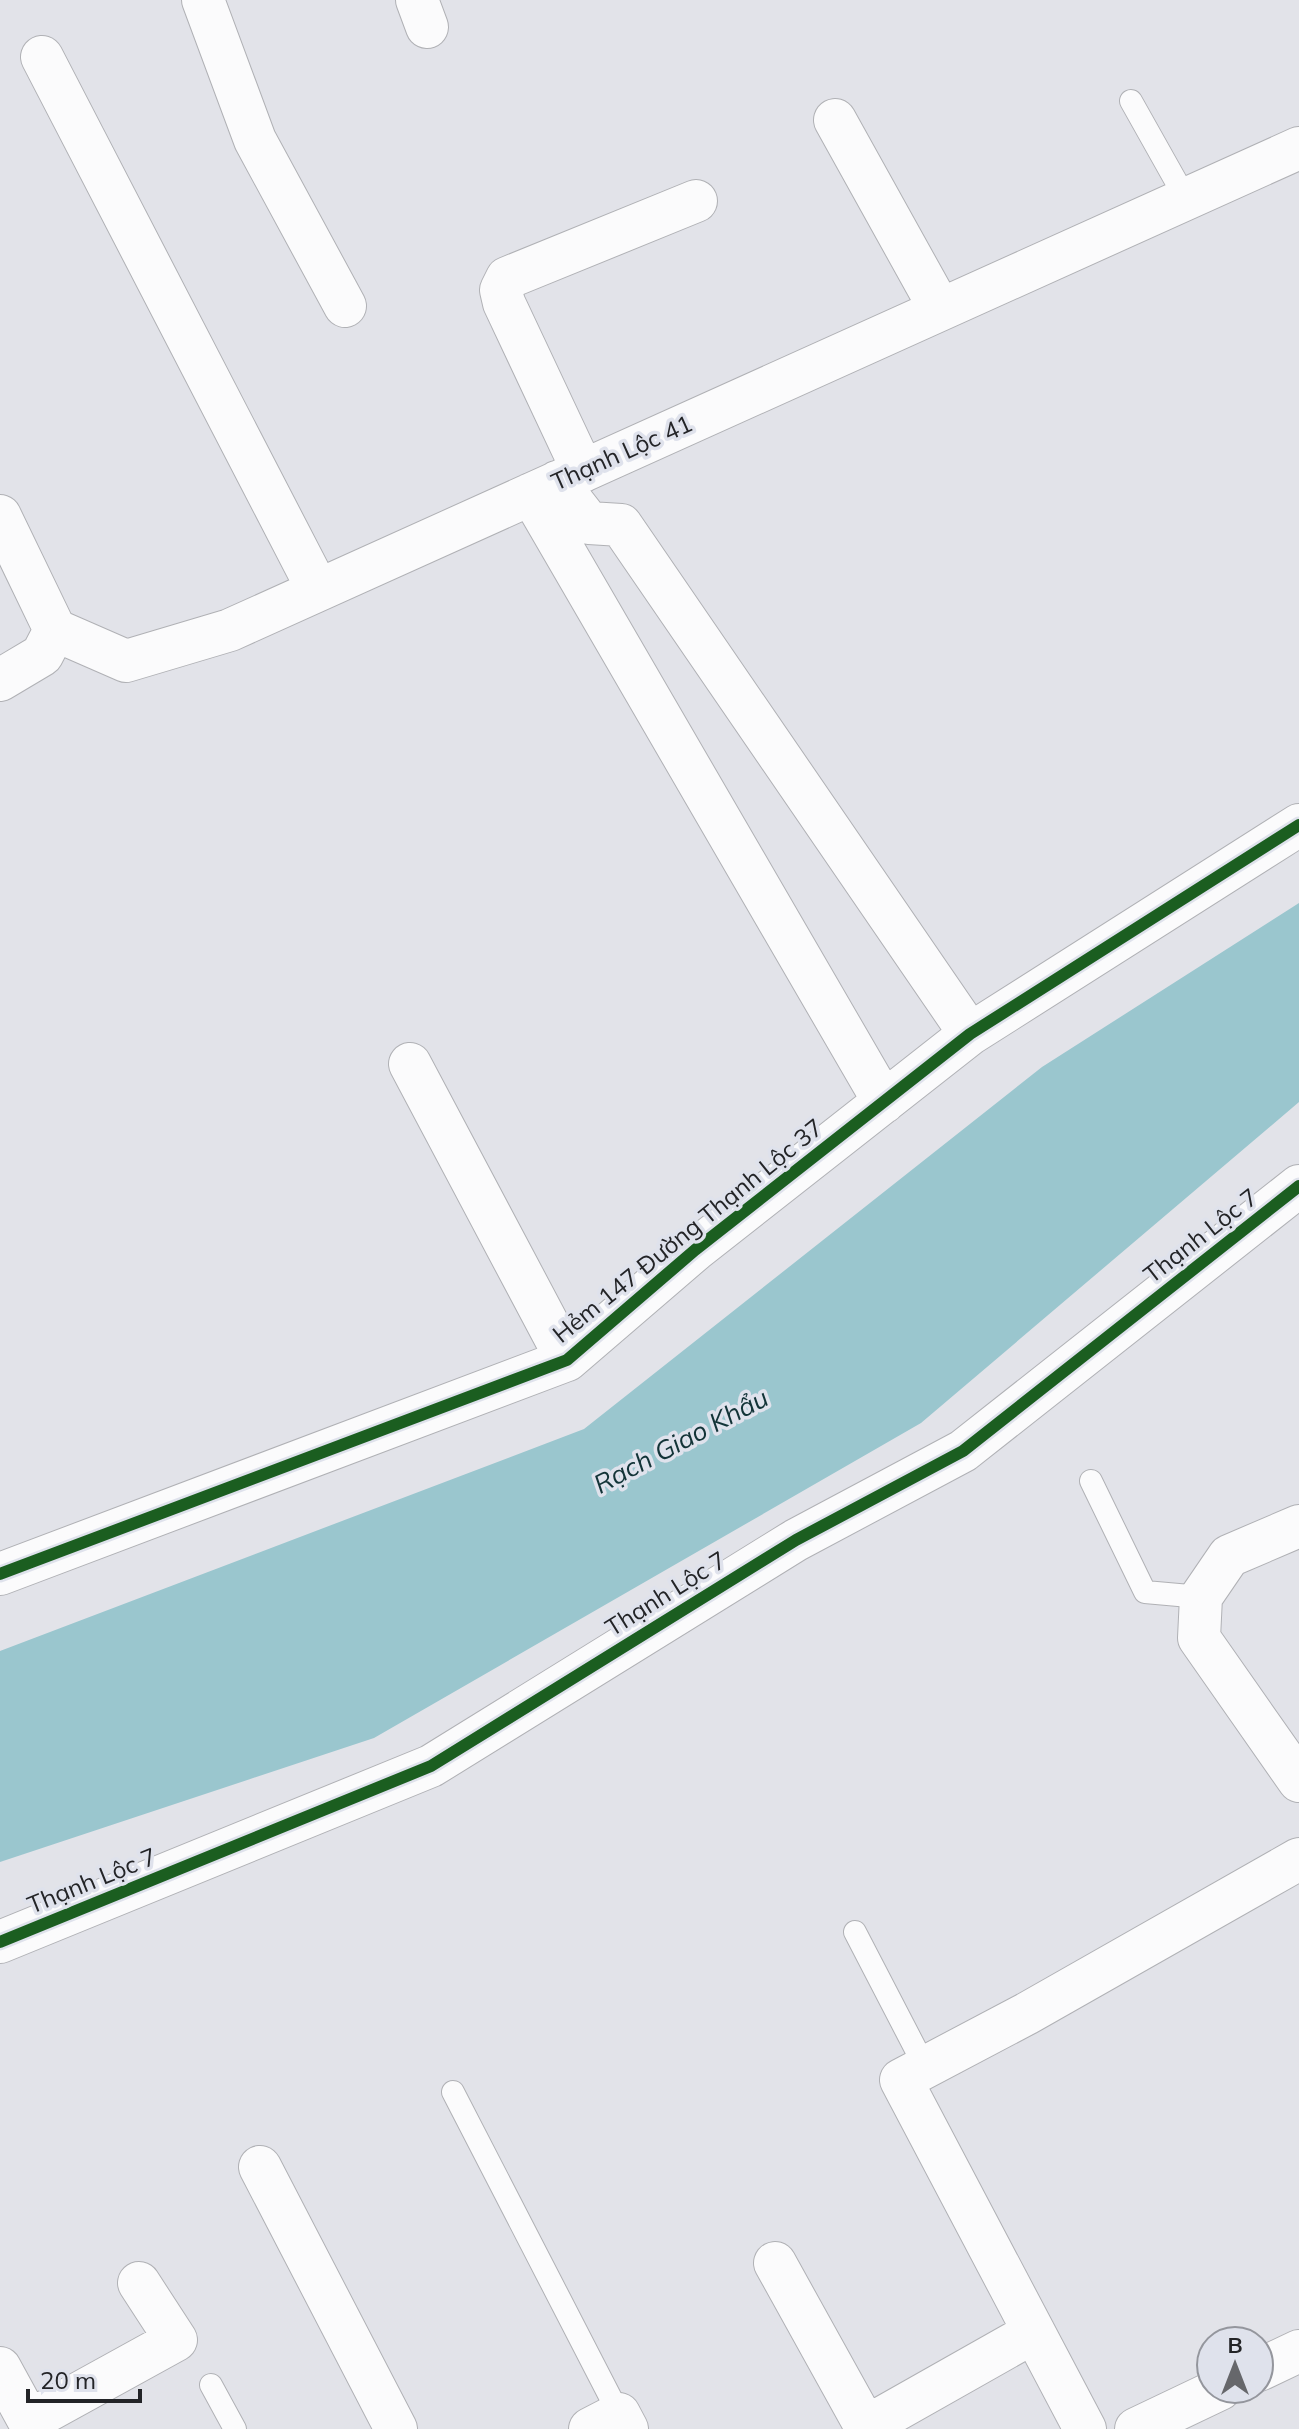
<svg xmlns="http://www.w3.org/2000/svg" width="1299" height="2429" font-family="Mulish,sans-serif">
<rect width="100%" height="100%" fill="#e2e3e9"/>
<path fill="#9ac6ce" d="M1299,903V1102L921,1423L374,1738L0,1862V1651L584,1429L1042,1067Z"/>
<g fill="none" stroke-linecap="round" stroke-linejoin="round">
<defs>
<path id="lane" d="M1131,101L1186,199
M1091,1481L1145,1592L1201,1597
M855,1932L925,2067
M453,2092L619,2414
M211,2385L235,2429"/>
<path id="street" d="M203,0L255,140L345,306
M417,0L427,27
M42,57L318,590
M835,120L940,309
M583,471L504,303L501,290L507,278L696,201
M557,482L589,523L621,525L970,1034
M531,494L884,1102
M0,516L55,630L126,661L230,630L1299,148
M0,680L42,655L55,630
M410,1064L567,1360
M1299,1526L1229,1556L1201,1597L1199,1638L1299,1781
M0,1574L567,1360L695,1250L970,1034L1299,825
M0,1942L431,1766L796,1540L963,1451L1299,1186
M260,2167L396,2429
M775,2263L867,2429
M0,2368L29,2421L176,2340L139,2283
M1259,2370L1299,2351
M866,2427L1034,2332
M590,2429L619,2414L627,2429
M1085,2429L901,2080L1026,2014L1299,1859
M1136,2429L1220,2389"/>
</defs>
<use href="#lane" stroke="#b0b1b5" stroke-width="24"/>
<use href="#street" stroke="#b0b1b5" stroke-width="44"/>
<use href="#lane" stroke="#fbfbfc" stroke-width="22"/>
<use href="#street" stroke="#fbfbfc" stroke-width="42"/>
<defs>
<path id="cycleway" d="M0,1574L567,1360L695,1250L970,1034L1299,825
M0,1942L431,1766L796,1540L963,1451L1299,1186"/>
</defs>
<use href="#cycleway" stroke="#dfe2ec" stroke-width="17"/>
<use href="#cycleway" stroke="#1b5e20" stroke-width="12"/>
</g>
<g text-anchor="middle" stroke-width="7" stroke-linejoin="round" paint-order="stroke">
<g font-size="24" fill="#232427" stroke="#dfe2ec">
<text transform="translate(622 453) rotate(-24)" y="8">Thạnh Lộc 41</text>
<text transform="translate(688 1231) rotate(-39)" y="8">Hẻm 147 Đường Thạnh Lộc 37</text>
<text transform="translate(1201 1236) rotate(-38)" y="8">Thạnh Lộc 7</text>
<text transform="translate(666 1594) rotate(-32)" y="8">Thạnh Lộc 7</text>
<text transform="translate(92 1881) rotate(-22)" y="8">Thạnh Lộc 7</text>
</g>
<g font-size="26" font-style="italic" fill="#123337" stroke="#dfe2ec">
<text transform="translate(681 1441) rotate(-28)" y="9">Rạch Giao Khẩu</text>
</g>
</g>
<g transform="translate(1235 2365)"><circle r="38" fill="#dfe2ec" stroke="#94969d" stroke-width="2"/>
<path d="M0-6L14 30L0 20L-14 30Z" fill="#66676b"/>
<text y="-12" font-size="22" font-weight="bold" text-anchor="middle" fill="#232427">B</text>
</g>
<path d="M28 2389v12h112v-12" fill="none" stroke="#232427" stroke-width="4"/>
<text x="40" y="2389" font-size="24" fill="#232427" stroke="#dfe2ec" stroke-width="6" paint-order="stroke">20 m</text>
</svg>
